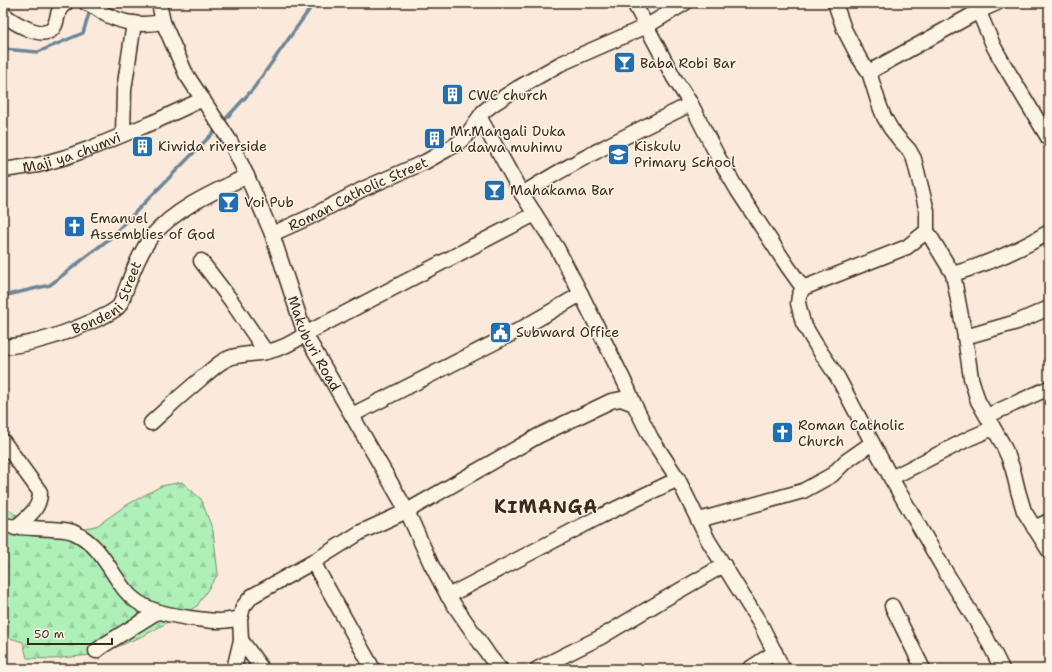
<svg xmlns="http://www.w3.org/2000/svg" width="1052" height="672" font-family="'Shantell Sans',sans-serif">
<defs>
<pattern id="forest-firs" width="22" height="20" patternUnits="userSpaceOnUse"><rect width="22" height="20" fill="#aff0b8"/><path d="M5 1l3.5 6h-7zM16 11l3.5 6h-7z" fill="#97ce9e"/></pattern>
</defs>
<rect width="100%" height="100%" fill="#fbeadb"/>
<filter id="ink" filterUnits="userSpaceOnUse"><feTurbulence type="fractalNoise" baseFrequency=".025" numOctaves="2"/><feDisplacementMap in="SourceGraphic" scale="8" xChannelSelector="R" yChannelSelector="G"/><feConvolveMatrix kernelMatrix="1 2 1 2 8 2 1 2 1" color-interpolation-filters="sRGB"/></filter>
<g filter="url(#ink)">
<path fill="url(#forest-firs)" stroke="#758d6b" d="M182,482L201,499L213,531L218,574L197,606L145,635L100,654L53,659L27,658L23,642L3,636V498L7,508L14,514L25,518L39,521L54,527L80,531L98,525L125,506L161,486Z"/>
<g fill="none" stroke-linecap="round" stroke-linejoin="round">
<path stroke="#6c8699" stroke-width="3.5" d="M3,49L38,52L83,33L91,7
M222,123L253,89L314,3
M3,296L50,285L109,239L218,128"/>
<defs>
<g id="minor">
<path d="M86,3C93,5 99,10 105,14C125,24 141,26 163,22"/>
<path id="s1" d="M159,3L163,22L186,74L230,141L247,176L272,234L305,334L407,511L431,564L448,596L490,657L500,669"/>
<path d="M634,3L674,78L691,104L718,157L738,191L788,267L803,288"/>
<path d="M835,3L844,29L859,58L869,72L879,104L884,117L891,129L899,139L909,150L914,159L927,211V231L907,247L803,288L799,296L798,303L803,323L816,345L838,378L891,478L945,571L986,637L1002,669"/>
<path d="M975,3L994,47L1003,63L1049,139"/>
<path d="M3,14C13,22 47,44 55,25C59,15 56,10 66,3"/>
<path d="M869,72L979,11L997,3"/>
<path d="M480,118L522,194L557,248L581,294L628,389L634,404"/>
<path d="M123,134L124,90L134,23"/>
<path id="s2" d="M3,170L38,165L66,157L91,148L154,122L203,99"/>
<path d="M522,194C576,160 634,132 691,104"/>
<path d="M927,231L953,274L965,337L971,378L978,401L1002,443L1008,456L1013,470L1018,491L1024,511L1049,551"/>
<path id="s3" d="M272,234L310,217L363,189L425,162L457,144L467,135L483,112L493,104L518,88L560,64L647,26L685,3"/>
<path d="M201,261L230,299L266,352"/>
<path d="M953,274C986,264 1019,251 1049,232"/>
<path d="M965,337L1017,322L1049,308"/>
<path id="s4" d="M3,347C36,344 63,334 93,321C100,318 114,312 119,306C122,303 126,288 128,284C134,268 142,248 153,235C178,207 214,192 247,176"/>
<path d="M352,415L519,330L581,294"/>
<path d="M987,416L1049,388"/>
<path d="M151,423C168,407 186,391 204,376C213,369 221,360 232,357C243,354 255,354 266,352C281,349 293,343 305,334L535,214"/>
<path d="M3,441L40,492C40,510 28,516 15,528"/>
<path d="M891,478L970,438L993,428"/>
<path d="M699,520L803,491L832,475L845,462L872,443"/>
<path d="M3,525C19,528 35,528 51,529C59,530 68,529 75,533C99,544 109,569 124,589C140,610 164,614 189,618C199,619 209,621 219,621C226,621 233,619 240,619"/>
<path d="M1034,528L1049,521"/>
<path d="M313,562L373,669"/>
<path d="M448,596L601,516L678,479"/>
<path d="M892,606L923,669"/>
<path d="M241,640L262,669"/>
<path d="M96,651L104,645L157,612"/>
<path d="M234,669L241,640L240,619L243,607L252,596L313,562L361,532L407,511L538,436L611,401L621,399L634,404L651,438L678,479L708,540L761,625L783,669"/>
<path d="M537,669L601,637L663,600L724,565"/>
<path d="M749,669L775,652"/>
</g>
</defs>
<use href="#minor" stroke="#3b2a1e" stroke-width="17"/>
<use href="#minor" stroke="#fcf5e5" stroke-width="14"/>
</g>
</g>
<defs>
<symbol id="bar-square" viewBox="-11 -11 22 22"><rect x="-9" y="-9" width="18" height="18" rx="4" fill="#1f6fb2" stroke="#fcf5e5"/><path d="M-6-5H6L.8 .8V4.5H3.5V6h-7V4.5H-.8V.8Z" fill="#fff"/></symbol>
<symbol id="building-square" viewBox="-11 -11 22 22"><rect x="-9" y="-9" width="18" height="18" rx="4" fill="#1f6fb2" stroke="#fcf5e5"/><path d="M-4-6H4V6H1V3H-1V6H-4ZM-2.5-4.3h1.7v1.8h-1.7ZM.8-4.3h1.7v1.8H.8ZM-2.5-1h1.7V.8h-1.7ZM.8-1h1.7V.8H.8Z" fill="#fff"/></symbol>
<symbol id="school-square" viewBox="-11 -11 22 22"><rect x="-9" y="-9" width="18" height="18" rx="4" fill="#1f6fb2" stroke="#fcf5e5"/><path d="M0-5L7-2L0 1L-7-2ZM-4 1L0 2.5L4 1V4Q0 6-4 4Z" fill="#fff"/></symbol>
<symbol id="church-square" viewBox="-11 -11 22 22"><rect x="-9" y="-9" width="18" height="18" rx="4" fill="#1f6fb2" stroke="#fcf5e5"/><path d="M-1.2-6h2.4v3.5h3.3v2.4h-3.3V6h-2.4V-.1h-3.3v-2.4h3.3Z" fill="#fff"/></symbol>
<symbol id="civic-square" viewBox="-11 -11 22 22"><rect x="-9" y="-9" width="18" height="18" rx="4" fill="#1f6fb2" stroke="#fcf5e5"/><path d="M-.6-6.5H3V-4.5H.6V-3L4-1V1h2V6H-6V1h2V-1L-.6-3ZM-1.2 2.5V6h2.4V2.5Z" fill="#fff"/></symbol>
</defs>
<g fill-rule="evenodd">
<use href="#bar-square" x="612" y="50" width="25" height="25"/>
<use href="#building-square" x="440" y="82" width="25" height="25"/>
<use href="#building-square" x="422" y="126" width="25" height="25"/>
<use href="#building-square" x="130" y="134" width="25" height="25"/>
<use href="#school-square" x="606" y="142" width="25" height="25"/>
<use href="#bar-square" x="482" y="178" width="25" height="25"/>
<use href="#bar-square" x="216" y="190" width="25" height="25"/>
<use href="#church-square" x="62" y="214" width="25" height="25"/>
<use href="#civic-square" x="488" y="320" width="25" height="25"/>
<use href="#church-square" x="770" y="420" width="25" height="25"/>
</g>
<g text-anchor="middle" stroke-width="3" stroke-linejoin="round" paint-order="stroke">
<g font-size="14" fill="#3b2a1e" stroke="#fcf5e5" text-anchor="start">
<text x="640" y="68">Baba Robi Bar</text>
<text x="468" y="100">CWC church</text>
<text x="450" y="136">Mr.Mangali Duka<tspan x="450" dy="16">la dawa muhimu</tspan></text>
<text x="158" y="151">Kiwida riverside</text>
<text x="634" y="151">Kiskulu<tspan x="634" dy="16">Primary School</tspan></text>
<text x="510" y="195">Mahakama Bar</text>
<text x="244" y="207">Voi Pub</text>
<text x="90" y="223">Emanuel<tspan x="90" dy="16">Assemblies of God</tspan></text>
<text x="516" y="337">Subward Office</text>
<text x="798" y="430">Roman Catholic<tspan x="798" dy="16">Church</tspan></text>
</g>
<g font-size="14" fill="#3b2a1e" stroke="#fcf5e5">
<text dy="5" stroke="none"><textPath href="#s2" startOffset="71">Maji ya chumvi</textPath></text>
<text dy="5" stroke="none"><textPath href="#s3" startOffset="95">Roman Catholic Street</textPath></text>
<text dy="5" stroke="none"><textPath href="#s4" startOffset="122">Bondeni Street</textPath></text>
<text dy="5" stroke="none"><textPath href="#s1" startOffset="376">Makuburi Road</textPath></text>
</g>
<g font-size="18" font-weight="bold" letter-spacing="1" fill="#3b2a1e" stroke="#fcf5e5">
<text x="546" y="513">KIMANGA</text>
</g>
</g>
<rect width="1052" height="672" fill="none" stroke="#fcf5e5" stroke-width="16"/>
<rect x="8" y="8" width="1036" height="656" fill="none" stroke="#3b2a1e" stroke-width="1.5" filter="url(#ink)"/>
<path d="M28 638v6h84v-6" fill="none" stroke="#3b2a1e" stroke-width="2"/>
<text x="34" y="638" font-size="12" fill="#3b2a1e" stroke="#fcf5e5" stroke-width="3" paint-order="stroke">50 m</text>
</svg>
